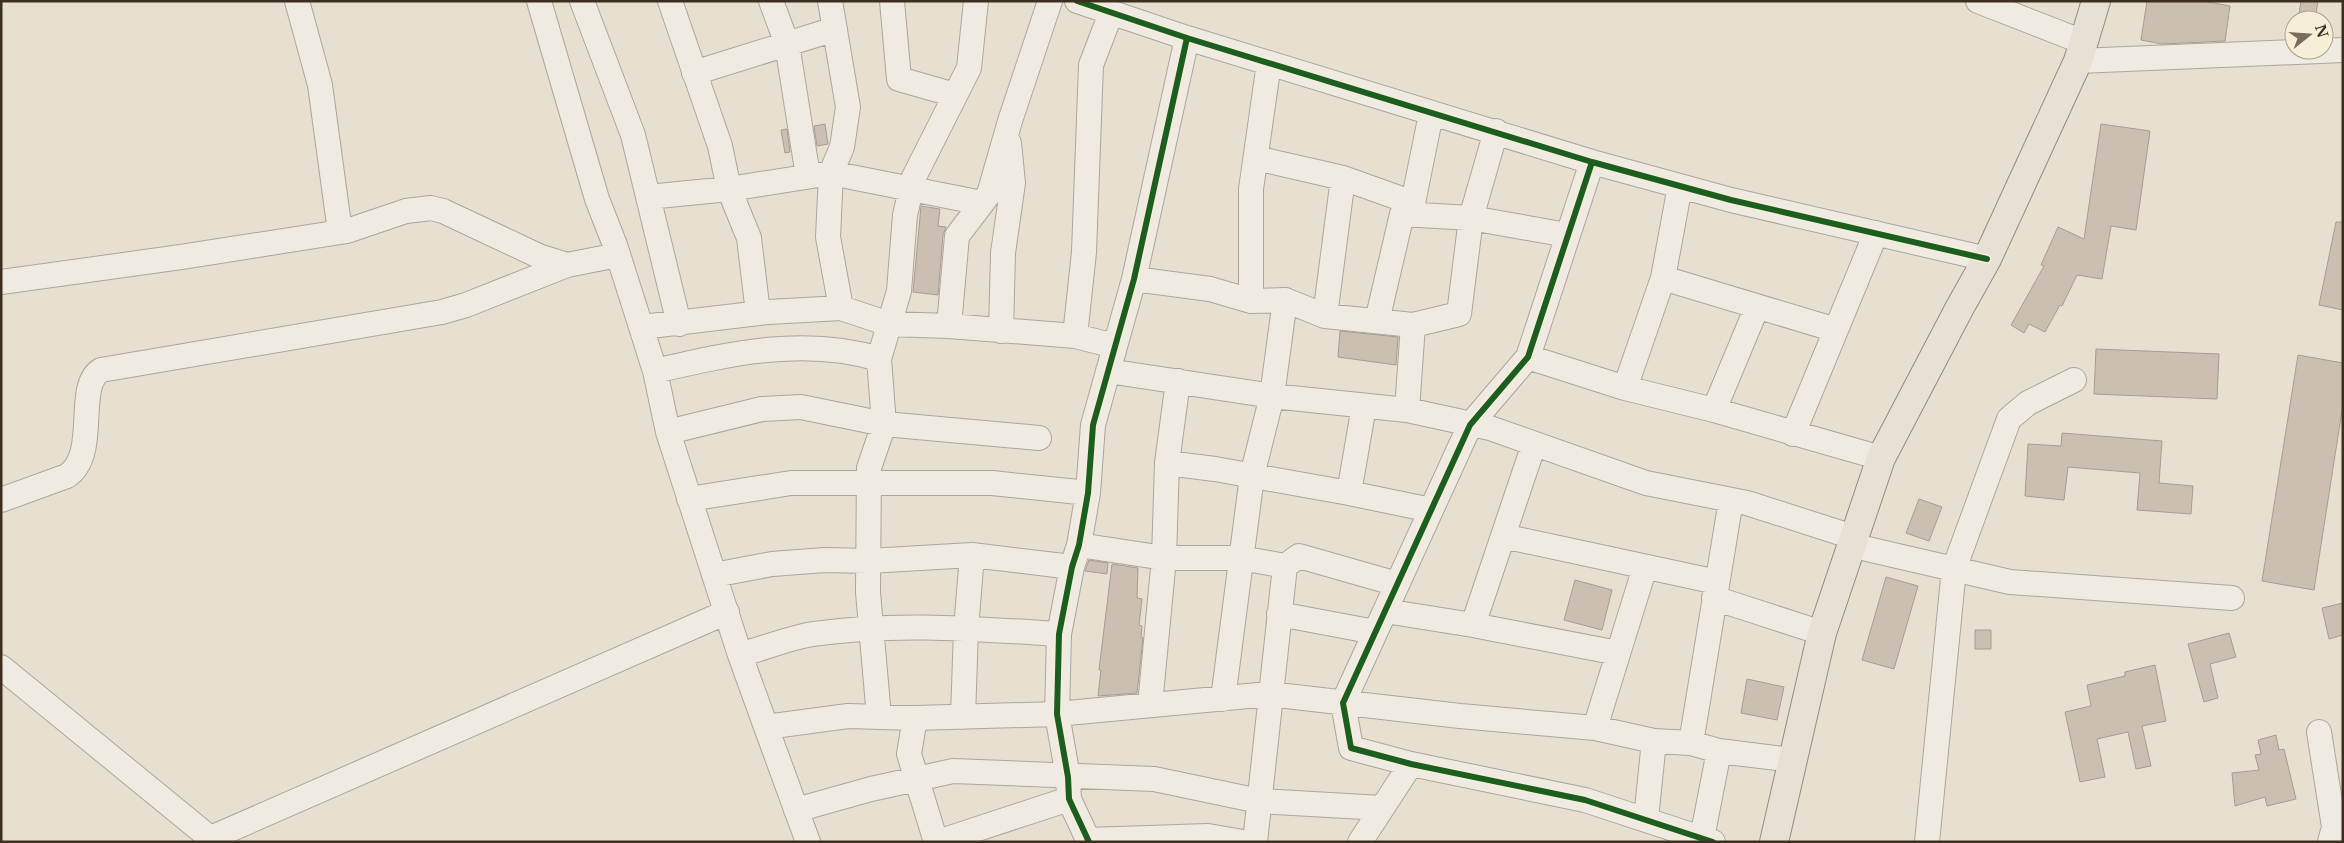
<svg xmlns="http://www.w3.org/2000/svg" width="2344" height="843" font-family="'Libre Baskerville',serif">
<rect width="100%" height="100%" fill="#e7e0d1"/>
<path fill="#cbbfb2" stroke="#a89c90" d="M2147,1H2202L2230,6L2225,41L2162,44L2141,40Z
M2301,1H2318L2315,20H2298Z
M825,124L828,144L817,146L814,126Z
M2101,124L2150,131L2136,230L2111,226L2102,279L2077,275L2062,306L2060,305L2045,332L2029,324L2024,333L2011,325L2044,266L2041,265L2058,227L2084,239Z
M787,129L790,152L785,153L781,130Z
M921,206L940,209L938,226L946,227L943,235L938,295L913,292Z
M2336,222H2343V310L2319,305Z
M1340,331L1398,337L1396,365L1338,357Z
M2096,349L2219,354L2217,399L2094,394Z
M2298,355L2343,363V404L2314,590L2262,581Z
M2062,433L2162,441L2159,483L2193,486L2191,514L2137,510L2140,473L2068,467L2064,500L2025,496L2028,444L2061,446Z
M1919,499L1942,507L1929,541L1906,533Z
M1089,560L1108,563L1107,574L1085,571Z
M1112,564L1138,568L1137,598L1142,599L1139,625L1142,626L1141,637L1143,638L1137,693L1098,696L1101,670H1099Z
M1886,577L1918,586L1894,669L1862,660Z
M1575,580L1612,590L1602,630L1564,620Z
M2343,603V635L2329,639L2322,608Z
M1975,630H1991V649H1975Z
M2229,633L2236,657L2210,664L2218,698L2204,702L2188,644Z
M2155,665L2166,721L2142,726L2151,766L2136,769L2128,732L2097,739L2105,777L2080,782L2065,712L2091,706L2087,685L2125,676V672Z
M1747,679L1784,687L1777,720L1741,713Z
M2276,735L2279,750L2284,749L2296,799L2267,806L2265,797L2235,806L2232,773L2259,770L2255,755L2261,754L2258,740Z"/>
<g fill="none" stroke-linecap="round" stroke-linejoin="round">
<defs>
<path id="minor" d="M297,1L320,85L340,232
M539,1L597,199L615,245L655,371L668,432L740,655L766,727
M582,1L633,135L679,324
M670,1L720,146L729,189L749,238L758,313
M771,1L787,44L808,176
M830,1L848,107L842,147L831,173L828,237L841,308
M892,1L899,79L955,95
M1077,1L1187,38L1592,162L1731,200L1987,259
M1978,1L2083,42
M2078,61L2343,50
M1269,63L1251,189V301L1285,300L1325,316L1413,325L1459,314L1471,218L1496,131
M694,73L835,29
M1256,158L1343,178L1413,203
M1592,162L1528,357L1470,425L1343,703L1351,748L1411,764L1585,800L1713,842
M648,197L729,189L831,173L982,203
M1402,214L1471,218L1567,235
M1663,278L1836,330
M1134,279L1210,289L1251,301
M1,282L181,257L347,231L406,211L431,208L443,211L541,257L567,265L618,255
M1325,316L1343,178
M1377,321L1402,214L1413,203L1431,114
M949,326L957,236L989,194L1010,121L1050,1
M642,327L768,312L841,308L889,324L949,326L1075,336L1115,346
M1001,331L1003,253L1013,183L1009,143
M1075,336L1084,252L1091,65L1111,13
M1528,357L1625,388L1714,410L1881,458
M655,371C729,354 804,336 879,359
M1108,371L1272,396L1407,410L1490,428L1646,483L1747,503L1853,537
M1625,388L1663,278L1680,186
M1407,410L1413,325
M1714,410L1757,307
M668,432L762,409L801,407L884,424L1039,438
M1793,434L1876,233
M1534,444L1473,625L1618,653
M1167,463L1215,469L1349,493L1431,510
M1349,493L1364,406
M689,499L791,483H992L1088,493
M1,500L67,476C100,454 74,386 101,370L442,312L466,305L567,265
M1503,536L1717,582
M1079,545L1164,558H1241L1285,566L1255,842
M1850,545L2010,582L2232,598
M1285,566L1299,556L1397,584
M714,575L772,564L825,560L869,561L972,555L1072,567
M1714,598L1822,633
M1385,611L1473,625
M1279,614L1375,632
M740,655C764,648 789,638 813,634C896,622 977,629 1059,634
M1,667L215,842
M1223,699L1252,476L1272,396L1285,300
M1150,705L1164,558L1167,463L1178,381
M879,717L868,592L869,468L884,424L879,359L899,291L905,215L914,177L969,68L976,1
M963,717L966,629L972,555
M1595,728L1645,567
M2319,732L2334,827L2330,842
M1691,743L1731,500
M796,810L871,789L953,771L1154,779L1259,801L1382,808
M1646,819L1654,741
M211,838L727,612
M1702,838L1719,751
M1088,840L1208,836L1243,842
M808,842L766,727L848,716L915,718
M936,842L909,754L915,718L1057,714L1269,694L1460,716L1595,728L1654,741L1691,743L1719,751L1792,760
M938,842L1069,799
M1089,842L1069,799L1068,777L1057,714L1059,634L1072,567L1079,545L1088,493L1093,425L1134,279L1187,38
M1360,842L1411,764
M1927,842L1954,569L2009,419L2028,403L2074,380"/>
<path id="major" d="M1774,842L1822,633L1881,458L1959,309L1987,259L2078,61L2096,1"/>
</defs>
<use href="#minor" stroke="#ada599" stroke-width="26"/>
<use href="#major" stroke="#928b80" stroke-width="30"/>
<use href="#minor" stroke="#efebe3" stroke-width="24"/>
<use href="#major" stroke="#e6e1d4" stroke-width="28"/>
<defs>
<path id="cycleway" d="M1077,1L1187,38L1592,162L1731,200L1987,259
M1592,162L1528,357L1470,425L1343,703L1351,748L1411,764L1585,800L1713,842
M1089,842L1069,799L1068,777L1057,714L1059,634L1072,567L1079,545L1088,493L1093,425L1134,279L1187,38"/>
</defs>
<use href="#cycleway" stroke="#f7eed8" stroke-width="9"/>
<use href="#cycleway" stroke="#1b5e20" stroke-width="6"/>
</g>
<rect width="2344" height="843" fill="none" stroke="#3d2e20" stroke-width="5"/>
<g transform="translate(2309 35) rotate(73)"><circle r="24" fill="#f7eed8" stroke="#ada18e"/>
<path d="M0-4L9 19L0 12L-9 19Z" fill="#786c5e"/>
<text y="-8" font-size="14" font-weight="bold" text-anchor="middle" fill="#3d2e20">N</text>
</g>
</svg>
